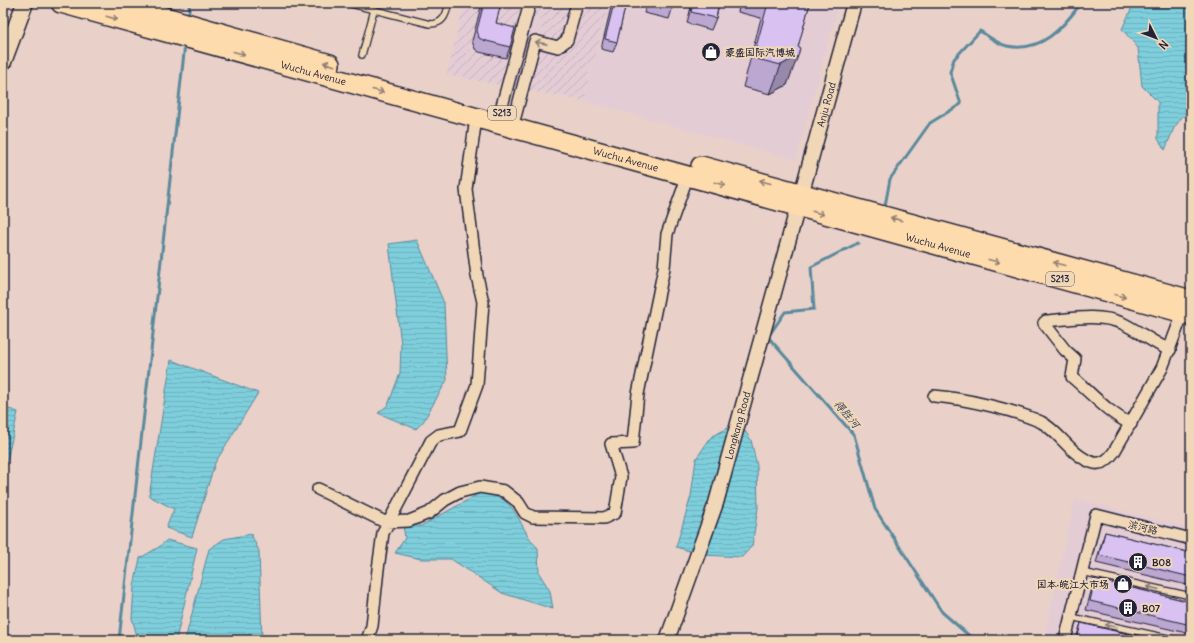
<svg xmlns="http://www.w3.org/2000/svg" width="1194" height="643" font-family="Delius,'LXGW WenKai TC',sans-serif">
<defs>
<pattern id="industrial-furrows" width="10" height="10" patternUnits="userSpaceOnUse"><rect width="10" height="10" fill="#e4ccd5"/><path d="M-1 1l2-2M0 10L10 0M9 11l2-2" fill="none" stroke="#c3afb8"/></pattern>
<pattern id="water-rules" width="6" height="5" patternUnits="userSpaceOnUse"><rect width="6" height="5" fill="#7fcedc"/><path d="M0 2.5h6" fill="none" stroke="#6db1be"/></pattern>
</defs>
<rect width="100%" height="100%" fill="#e9d1c9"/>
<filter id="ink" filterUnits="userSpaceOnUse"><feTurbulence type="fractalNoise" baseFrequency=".025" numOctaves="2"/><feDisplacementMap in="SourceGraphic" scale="8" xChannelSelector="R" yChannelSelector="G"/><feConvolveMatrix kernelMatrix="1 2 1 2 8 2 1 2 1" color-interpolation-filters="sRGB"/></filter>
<g filter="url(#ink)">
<path fill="#e4ccd5" d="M609,3H839L796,160L584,101Z
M1075,499L1191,528V640H1044Z"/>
<path fill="url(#industrial-furrows)" d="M464,3H609L584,101L447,75Z"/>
<path fill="url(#water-rules)" stroke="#5a899c" d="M1134,3H1191V114L1182,117L1174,128L1165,150L1158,139V102L1142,86L1138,48L1122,29Z
M417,240L444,303L447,380L423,422L416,429L378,413L388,405L400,373L401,344L389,244Z
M171,360L258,393L215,463L192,537L166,528L174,509L149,496Z
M3,407L18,412L3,479Z
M739,422L751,440L757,466L758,508L752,546L742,557L703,555L676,547L691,496L696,459L711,437Z
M480,493C485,494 493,494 498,497C519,506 522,534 538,548L539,573L550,591L553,609L502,593L451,559H421L395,553L405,538L403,525L421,526Z
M251,534L259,551L262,640H185L209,549L224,539Z
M167,540L197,548L176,640H138L132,618L134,586L140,558L159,547Z"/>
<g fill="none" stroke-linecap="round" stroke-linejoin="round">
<path stroke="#5a899c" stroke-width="3" d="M189,3V17
M885,206L890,179L930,123L961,104L950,72L954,59L980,31C988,36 998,44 1007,46C1041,53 1063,28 1081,3
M858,243L811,267L814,309L785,312L768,337L854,435L875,509L942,612L974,640
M119,640L185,44"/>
<defs>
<path id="service" d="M347,3L430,24C444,24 446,15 449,3
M362,55L374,10
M1082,572L1191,596
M1071,617L1177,640"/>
<path id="minor" d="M500,113L530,3
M515,117L535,41L558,47L567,40L577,3
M934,396C962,398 1015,410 1041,422C1060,432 1072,457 1094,463C1103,465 1109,459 1114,452L1162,368L1183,313
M1131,424C1108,413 1091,393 1072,377L1075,359L1065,350L1044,323L1046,321C1070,319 1098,313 1122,323C1139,331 1153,343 1170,350
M318,489L385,522L409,521L429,513L445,500L460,492L480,487L504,491L518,502L525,513L533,517L604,518L615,513L621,477L611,444L633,443L638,394L664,268L667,234L688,175
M367,640L372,626L378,569L383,533L431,441L439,435L460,431L477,385L483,302L477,276L466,189L476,118
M1065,640L1096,515L1191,539"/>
<g id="tertiary">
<path id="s1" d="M667,640L716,503L854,3"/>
</g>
<path id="secondary" d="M3,62L25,3"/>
<g id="trunk">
<path id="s2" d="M61,3L1191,315"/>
<path d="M116,3L330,64"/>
<path d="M701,166L1191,300"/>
</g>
</defs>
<use href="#service" stroke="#22223b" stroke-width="8"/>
<use href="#minor" stroke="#22223b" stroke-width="14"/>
<use href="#tertiary" stroke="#22223b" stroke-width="17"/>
<use href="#secondary" stroke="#22223b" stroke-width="19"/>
<use href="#trunk" stroke="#22223b" stroke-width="22"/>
<use href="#service" stroke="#f0d7b7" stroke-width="5.5"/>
<use href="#minor" stroke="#f0d7b7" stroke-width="11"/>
<use href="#tertiary" stroke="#f0d7b7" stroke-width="14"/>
<use href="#secondary" stroke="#f0d7b7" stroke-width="16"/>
<use href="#trunk" stroke="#fedbac" stroke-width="19"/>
</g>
<path fill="#bba7d0" stroke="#22223b" d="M482,3H501L496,23L510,47L506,58L479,52L475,49L472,41Z
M612,3H626L617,42L613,52L601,49Z
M647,3H674L669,19L644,13Z
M692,3H719L716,18L711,30L687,23Z
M740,3H810L787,85L770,94L743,87L761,18L738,12Z
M1105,532L1191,553V586L1096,563L1102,541Z
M1095,579L1191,602V634L1086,610L1092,588Z
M1081,623L1153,640H1076L1078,632Z"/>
<path fill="#9888a9" stroke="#22223b" d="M798,56L787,85L770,94L781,65Z"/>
<path fill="#d9c2f2" stroke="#22223b" d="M484,3H501L496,23L515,28L510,47L483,40L479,38L477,30Z
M614,3H626L617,42L605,39Z
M653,3H674L673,8Z
M693,3H719L716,18L691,12Z
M768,3H810L798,47L800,48L798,56L781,65L753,58Z
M1105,532L1191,553V577L1099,555Z
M1095,579L1191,602V625L1090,601Z
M1081,623L1153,640H1077Z"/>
<defs><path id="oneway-shaft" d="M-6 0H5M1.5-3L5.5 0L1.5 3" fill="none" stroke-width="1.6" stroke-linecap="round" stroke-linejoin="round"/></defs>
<g stroke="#907e74">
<use href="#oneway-shaft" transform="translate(112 18) rotate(16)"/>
<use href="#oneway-shaft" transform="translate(239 53) rotate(15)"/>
<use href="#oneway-shaft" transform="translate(329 64) rotate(-164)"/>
<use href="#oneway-shaft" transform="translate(378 91) rotate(15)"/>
<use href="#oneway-shaft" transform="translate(765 182) rotate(-165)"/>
<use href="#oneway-shaft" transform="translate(720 184) rotate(16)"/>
<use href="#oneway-shaft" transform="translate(818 213) rotate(16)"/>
<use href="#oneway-shaft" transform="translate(896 219) rotate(-164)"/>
<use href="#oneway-shaft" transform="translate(994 261) rotate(15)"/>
<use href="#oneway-shaft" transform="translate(1059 264) rotate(-165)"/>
<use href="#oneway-shaft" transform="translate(1120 296) rotate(15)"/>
</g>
<g stroke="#897c79">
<use href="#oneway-shaft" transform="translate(541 43) rotate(-169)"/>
<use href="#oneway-shaft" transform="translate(1153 588) rotate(-167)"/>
<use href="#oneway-shaft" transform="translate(1111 626) rotate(-168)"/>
</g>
</g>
<defs>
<symbol id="shop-disc" viewBox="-11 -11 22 22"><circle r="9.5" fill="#22223b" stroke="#f0d7b7"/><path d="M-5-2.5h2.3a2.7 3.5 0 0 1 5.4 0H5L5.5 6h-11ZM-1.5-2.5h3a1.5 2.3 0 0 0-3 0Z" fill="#fff"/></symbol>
<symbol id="building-disc" viewBox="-11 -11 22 22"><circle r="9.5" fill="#22223b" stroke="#f0d7b7"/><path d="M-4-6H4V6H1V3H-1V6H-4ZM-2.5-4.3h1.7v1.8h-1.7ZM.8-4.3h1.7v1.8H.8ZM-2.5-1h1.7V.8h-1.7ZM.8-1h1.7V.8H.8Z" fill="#fff"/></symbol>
</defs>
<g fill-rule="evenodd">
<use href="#shop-disc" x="700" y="41" width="22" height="22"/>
<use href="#building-disc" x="1127" y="551" width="22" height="22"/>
<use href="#shop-disc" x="1112" y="573" width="22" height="22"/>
<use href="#building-disc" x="1117" y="597" width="22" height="22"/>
</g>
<g text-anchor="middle" stroke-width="4" stroke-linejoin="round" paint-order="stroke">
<g fill="#f0d7b7" stroke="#605860" stroke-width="1">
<rect x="488" y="106" width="28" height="14" rx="3"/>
<rect x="1046" y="272" width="28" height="14" rx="3"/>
</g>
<g font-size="9" font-weight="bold" fill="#22223b">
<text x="502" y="116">S213</text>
<text x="1060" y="282">S213</text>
</g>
<g font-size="10" font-weight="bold" fill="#22223b" stroke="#f0d7b7" text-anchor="start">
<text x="725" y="56">豪盛国际汽博城</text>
<text x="1152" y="566">B08</text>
<text x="1109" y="588" text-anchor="end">国本·皖江大市场</text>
<text x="1142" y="612">B07</text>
</g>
<g font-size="10" fill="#22223b" stroke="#f0d7b7">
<text dy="4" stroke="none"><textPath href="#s2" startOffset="262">Wuchu Avenue</textPath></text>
<text dy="4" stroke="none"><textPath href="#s1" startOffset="559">Anju Road</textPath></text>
<text dy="4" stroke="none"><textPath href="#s2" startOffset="586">Wuchu Avenue</textPath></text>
<text dy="4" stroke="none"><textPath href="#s2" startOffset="910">Wuchu Avenue</textPath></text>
<text dy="4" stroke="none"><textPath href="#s1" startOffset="226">Longkang Road</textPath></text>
<text transform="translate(1143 527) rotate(14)" y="4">滨河路</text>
</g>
<g font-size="11" font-style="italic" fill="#35445b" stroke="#f0d7b7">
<text transform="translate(847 414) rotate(50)" y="4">得胜河</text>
</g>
</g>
<rect width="1194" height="643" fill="none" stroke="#f0d7b7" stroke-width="16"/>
<rect x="8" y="8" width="1178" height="627" fill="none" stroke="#22223b" stroke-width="1.5" filter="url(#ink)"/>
<g transform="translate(1156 38) rotate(132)" stroke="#f0d7b7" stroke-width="3" paint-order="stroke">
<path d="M0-3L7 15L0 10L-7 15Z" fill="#22223b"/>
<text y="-6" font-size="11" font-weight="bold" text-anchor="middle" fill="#22223b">N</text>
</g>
</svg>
